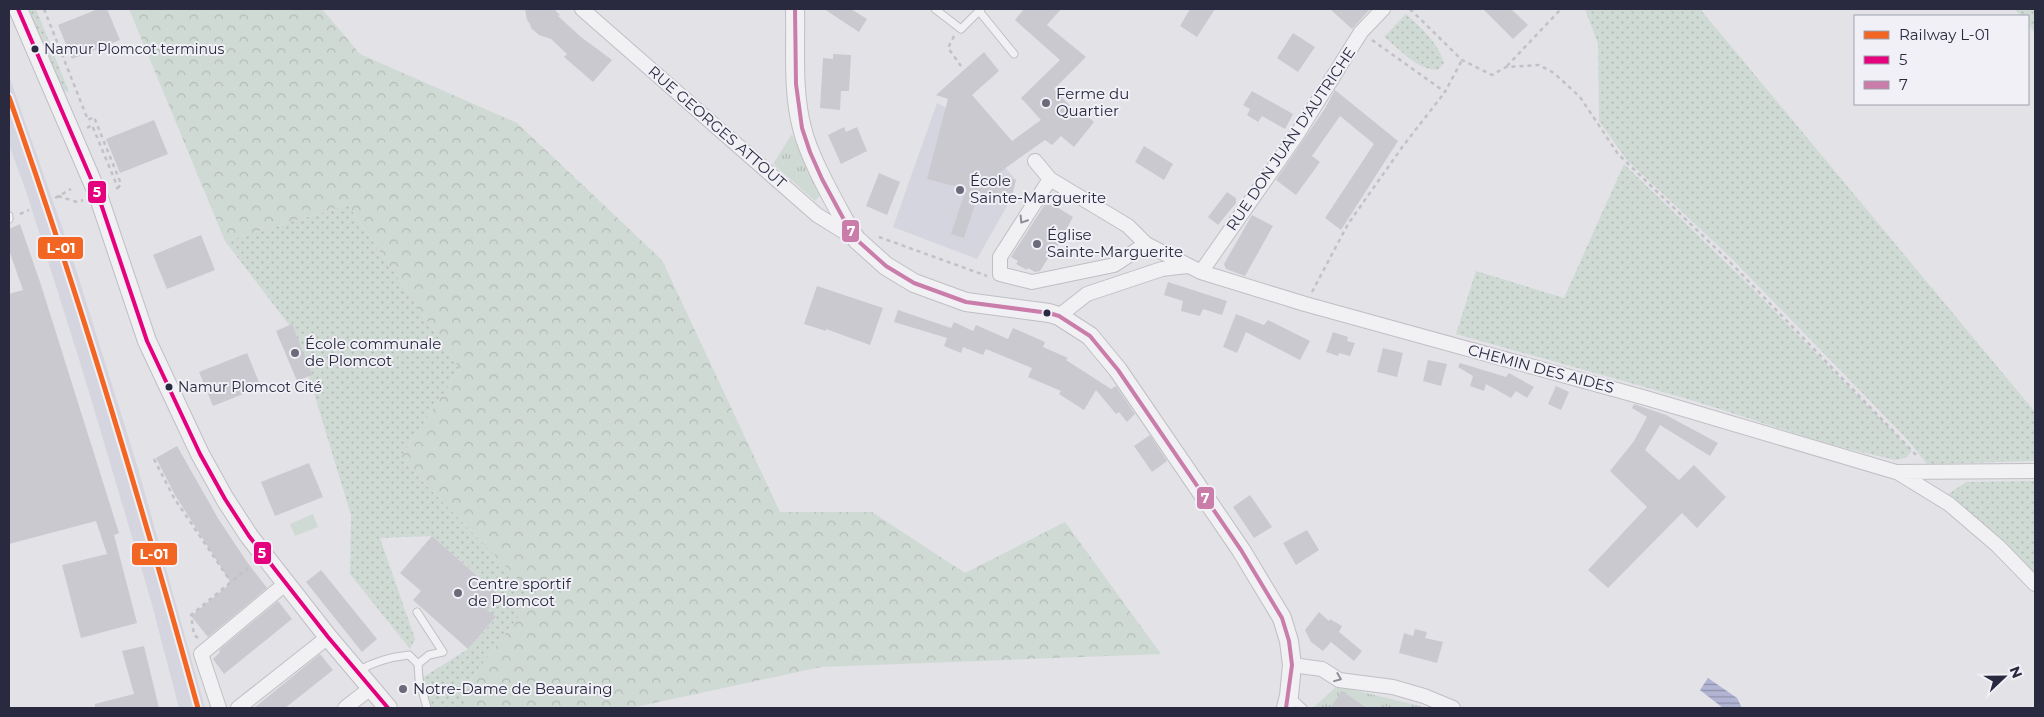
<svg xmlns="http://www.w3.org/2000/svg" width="2044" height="717" font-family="Montserrat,sans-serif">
<defs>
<pattern id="grass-dots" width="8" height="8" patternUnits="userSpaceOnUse" patternTransform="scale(1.25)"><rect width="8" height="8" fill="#d0dad4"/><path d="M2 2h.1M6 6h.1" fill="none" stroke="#b3bbb7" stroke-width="1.8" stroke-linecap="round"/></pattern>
<pattern id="forest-crowns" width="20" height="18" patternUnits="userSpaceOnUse" patternTransform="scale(1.25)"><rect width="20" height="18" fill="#d0dad4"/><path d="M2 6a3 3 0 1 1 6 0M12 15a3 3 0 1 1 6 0" fill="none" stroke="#b3bbb7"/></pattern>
<pattern id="park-tufts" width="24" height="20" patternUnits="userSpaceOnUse" patternTransform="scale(1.25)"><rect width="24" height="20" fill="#d0dad4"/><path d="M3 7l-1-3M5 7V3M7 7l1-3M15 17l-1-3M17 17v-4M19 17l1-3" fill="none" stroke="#b3bbb7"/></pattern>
<pattern id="water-rules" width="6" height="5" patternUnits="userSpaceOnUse" patternTransform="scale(1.25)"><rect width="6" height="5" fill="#b1b4d2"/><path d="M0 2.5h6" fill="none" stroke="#9092ac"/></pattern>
</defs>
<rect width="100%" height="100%" fill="#e2e2e7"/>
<path fill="#d5d5df" d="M9,76L69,247L137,465L205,708H179L151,601L83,372L26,191L9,145Z
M937,103L958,113L1016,180L1011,199L977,259L893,227Z"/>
<path fill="url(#grass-dots)" d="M36,9L69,92L63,91L28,11Z
M1585,9H1700L2035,412V461L1927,464L1906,438L1731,258L1627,160L1599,121L1598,44Z
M2014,9H2035V33L2028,25V16H2021Z
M1406,14C1421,28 1438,42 1444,63L1438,70C1417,70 1400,49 1384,37Z
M1624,164L1742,278L1912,451L1906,458L1895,460L1828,444L1698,402L1456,334L1476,271L1564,298Z
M348,205L460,369L400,458L534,596L462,691L466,708H429L422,678L468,649L496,618L486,609L499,594L432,536L380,538L415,639L410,649L350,574L351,515L296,334L225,241Z
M2035,481V582L1947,495L1966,482Z"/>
<path fill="url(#forest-crowns)" d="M129,9H322L360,54L517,123L662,260L780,512H872L965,573L1065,522L1161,654L821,667L631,708H466L462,691L534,596L400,458L460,369L348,205L225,241Z"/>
<path fill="url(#park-tufts)" d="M792,134L810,171L823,192L815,201L773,164Z
M1337,686L1420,706L1426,708H1313Z"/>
<path fill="#d0dad4" d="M313,514L318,527L295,536L290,524Z"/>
<path fill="url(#water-rules)" d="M1708,678L1737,698L1742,708H1723L1700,690Z"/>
<path fill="#c9c9cf" d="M98,9H107L120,40L72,59L58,25Z
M525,9H554L560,15L558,16L581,37L612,60L593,82L564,57L567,54L551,39L539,35L531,28L530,24L527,20Z
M824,9H851L867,19L859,32Z
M1024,9H1061L1047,25L1086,57L1054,89L1074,110L1077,108L1094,122L1074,147L1061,136L1052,145L1045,140L997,174L1016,180L1011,199L979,192L964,238L951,234L966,189L927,179L948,99L936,95L984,52L999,71L972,95L1012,141L1041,120L1021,98L1060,60L1015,20Z
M1190,9H1215L1197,37L1180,26Z
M1330,9H1370L1352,29Z
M1483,9H1511L1528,25L1513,39Z
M1293,33L1315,47L1298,72L1277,58Z
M833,54L851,55L849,91H841L840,110L820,108L823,58L833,59Z
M1335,90L1398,141L1341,230L1325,218L1374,144L1340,116L1312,156L1320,162L1296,195L1276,180L1324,110Z
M1252,91L1293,114L1285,129L1262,116L1258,122L1247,115L1250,109L1243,105Z
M154,120L168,154L120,173L106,139Z
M844,127L846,132L857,127L867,151L841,164L828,135Z
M1144,146L1173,164L1164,180L1135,162Z
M879,173L900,182L887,215L866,206Z
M1227,192L1236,198V203L1218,225L1208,217Z
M1047,201L1073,217L1054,252H1052L1040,271L1035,272L1028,268L1027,270L1016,264L1018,261L1011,257Z
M1252,215L1273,226L1245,276L1226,269L1224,264Z
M20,224L41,285L119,533L114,535L137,623L81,638L62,565L107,554L96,521L9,544V294L23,290L9,250V229Z
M201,235L215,270L167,289L153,255Z
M1168,282L1227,301L1222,315L1203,309L1200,316L1181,311L1183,301L1164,295Z
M817,286L883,308L870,345L826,329V331L804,324Z
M898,310L951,328L954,322L973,331L976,325L1008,339L1013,328L1045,342L1043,347L1068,358L1066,360L1111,389L1116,386L1135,414L1127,422L1119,412L1116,414L1096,390L1084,410L1059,394L1061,391L1028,377L1032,368L986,349L983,355L963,347L961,353L944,346L947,338L894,322Z
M1236,314L1264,325L1268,320L1310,341L1300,360L1246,332L1237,353L1223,347Z
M292,324L312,375L297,381L276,331Z
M1333,332L1348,337L1347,341L1355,343L1350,356L1339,353L1338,356L1326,352Z
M1383,348L1403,353L1397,377L1377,372Z
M247,353L261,387L213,406L199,372Z
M1428,360L1447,364L1441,386L1423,381Z
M1460,363L1506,377L1509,373L1534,387L1527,398L1516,391L1511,398L1486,384L1484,391L1470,386L1473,376L1458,367Z
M1556,386L1569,392L1561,410L1548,404Z
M1634,404L1666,415L1718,443L1710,456L1660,425L1645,450L1679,480L1694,465L1726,497L1697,528L1682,513L1608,588L1588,570L1647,507L1610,471L1634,441L1647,417L1632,408Z
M1150,435L1167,461L1152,472L1134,446Z
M177,446L219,520L247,562L267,588L208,637L191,616L231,583L175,495L156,458Z
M309,463L323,497L275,516L261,482Z
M1250,495L1272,527L1254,538L1233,507Z
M1307,530L1319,550L1296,565L1283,543Z
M432,536L499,595L486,609L496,617L468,649L413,600L421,591L400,573Z
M321,570L377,639L362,652L306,582Z
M278,601L292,619L224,674L213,659L220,652L219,650Z
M1319,612L1329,621L1330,619L1342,626L1339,632L1362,651L1354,661L1331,642L1323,651L1311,642L1305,630Z
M1415,629L1427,632L1425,638L1443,642L1437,663L1399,653L1404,633L1413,636Z
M144,646L159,708H95V704L134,694L122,651Z
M320,654L333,670L323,678L285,708H254Z
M1342,691L1367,708H1330Z"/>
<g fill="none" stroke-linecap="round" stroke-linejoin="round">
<defs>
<path id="service" d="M935,9L961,29L979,11
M981,9L979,11L1014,54
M9,216V219
M417,612L443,652L429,655L418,664L419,679L427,708
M358,671C375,661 390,657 409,655L418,664
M1291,697L1303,708"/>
<path id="minor" d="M582,9L817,215L854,238
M1035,161L1050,179L1128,226L1146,244L1201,272L1305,304L1646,398L1896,472L2035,471
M1050,179L1000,257V274L1032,282L1114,265L1146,244
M1201,272L1296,136L1361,32L1383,9
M1059,316L1087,294L1162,269L1187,266
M1897,472L1949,504L1998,546L2035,584
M1292,665L1322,669L1339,680L1393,687L1424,696L1453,708
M219,708L201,654L285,584
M238,708L328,637
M345,708L372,687"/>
<path id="tertiary" d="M18,9L98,195L147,341L200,454L225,499L249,536L328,637L388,708
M795,9C796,48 792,90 802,128C809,158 834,201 849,229L857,240L886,266L914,283L966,302L1049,313L1059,316L1090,336L1118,370L1241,550L1282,618L1289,641L1292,665L1289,696L1286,708"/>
</defs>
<use href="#service" stroke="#bfbfc4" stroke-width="9"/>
<use href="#minor" stroke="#bfbfc4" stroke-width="16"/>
<use href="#tertiary" stroke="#bfbfc4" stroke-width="20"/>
<path stroke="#c1c1c7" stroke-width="2.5" stroke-dasharray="4 4" stroke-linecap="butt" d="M44,9L88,120L94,117L121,184L118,188
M1410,9L1462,60L1492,75L1506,67L1539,65L1554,73L1580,97L1618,154L1730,262L1918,457
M954,36L948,48L961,66
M1372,40L1445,92L1462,60
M1507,66L1561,9
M87,128L92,125L118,188L114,190
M58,196L77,202L83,200
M55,198L71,189
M20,214L29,210
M879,237L987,276
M1312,292L1348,224L1403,146L1445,92
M154,459L174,498L231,582
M198,638L194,635L191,615L248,568"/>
<use href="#service" stroke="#f1f1f4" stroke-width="7"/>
<use href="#minor" stroke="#f1f1f4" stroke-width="14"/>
<use href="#tertiary" stroke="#f1f1f4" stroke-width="18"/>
<defs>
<path id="bus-1" d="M18,9L98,195L147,341L200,454L225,499L249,536L328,637L388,708"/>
<path id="bus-2" d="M795,9L796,84L802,128L810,152L822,179L849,229L857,240L886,266L914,283L966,302L1049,313L1059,316L1090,336L1118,370L1241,550L1282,618L1289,641L1292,665L1286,708"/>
</defs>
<use href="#bus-1" stroke="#f0f0f6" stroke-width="8"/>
<use href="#bus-2" stroke="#f0f0f6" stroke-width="8"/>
<use href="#bus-1" stroke="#e5007d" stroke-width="4"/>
<use href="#bus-2" stroke="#ca7da9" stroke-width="4"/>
<defs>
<path id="rail-1" d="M9,97C80,298 141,502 198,708"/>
</defs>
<use href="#rail-1" stroke="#f0f0f6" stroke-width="9"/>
<use href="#rail-1" stroke="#f26522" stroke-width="5"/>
</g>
<defs><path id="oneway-chevron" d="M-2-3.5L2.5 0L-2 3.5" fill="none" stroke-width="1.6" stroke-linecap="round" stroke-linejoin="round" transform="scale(1.25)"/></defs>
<g stroke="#8d8d9a">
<use href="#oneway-chevron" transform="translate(1023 220) rotate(122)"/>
<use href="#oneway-chevron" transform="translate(1338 678) rotate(22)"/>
</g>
<g fill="#292940" stroke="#f0f0f6" stroke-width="2">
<circle cx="35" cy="49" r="4.5"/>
<circle cx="1047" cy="313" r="4.5"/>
<circle cx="169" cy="387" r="4.5"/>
</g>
<g fill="#6a6a7a" stroke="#f0f0f6" stroke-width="2">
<circle cx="1046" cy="103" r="5"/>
<circle cx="960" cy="190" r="5"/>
<circle cx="1037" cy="244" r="5"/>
<circle cx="295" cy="353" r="5"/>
<circle cx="458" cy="593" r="5"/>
<circle cx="403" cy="689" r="5"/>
</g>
<g text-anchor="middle" stroke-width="4" stroke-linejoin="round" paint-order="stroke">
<g font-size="14" fill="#292940" stroke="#f0f0f6" text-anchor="start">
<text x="44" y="54">Namur Plomcot terminus</text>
<text x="178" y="392">Namur Plomcot Cité</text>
</g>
<g font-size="15" fill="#292940" stroke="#f0f0f6" text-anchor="start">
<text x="1056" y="99">Ferme du<tspan x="1056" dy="17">Quartier</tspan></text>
<text x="970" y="186">École<tspan x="970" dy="17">Sainte-Marguerite</tspan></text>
<text x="1047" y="240">Église<tspan x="1047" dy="17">Sainte-Marguerite</tspan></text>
<text x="305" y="349">École communale<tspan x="305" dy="17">de Plomcot</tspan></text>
<text x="468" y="589">Centre sportif<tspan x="468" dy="17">de Plomcot</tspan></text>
<text x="413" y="694">Notre-Dame de Beauraing</text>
</g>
<g font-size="15" fill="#292940" stroke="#f0f0f6">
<text transform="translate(717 127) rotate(41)" y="5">RUE GEORGES ATTOUT</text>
<text transform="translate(1291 139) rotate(-56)" y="5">RUE DON JUAN D'AUTRICHE</text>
<text transform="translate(1541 369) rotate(15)" y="5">CHEMIN DES AIDES</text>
</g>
</g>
<g stroke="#f0f0f6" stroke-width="2">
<rect x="87" y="180" width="20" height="24" rx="5" fill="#e5007d"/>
<rect x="841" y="219" width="19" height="24" rx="5" fill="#ca7da9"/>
<rect x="37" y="236" width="47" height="24" rx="5" fill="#f26522"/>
<rect x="1196" y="486" width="19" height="24" rx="5" fill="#ca7da9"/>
<rect x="253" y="541" width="19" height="24" rx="5" fill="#e5007d"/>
<rect x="131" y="542" width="47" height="24" rx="5" fill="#f26522"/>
</g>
<g font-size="14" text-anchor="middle" font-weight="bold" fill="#fff">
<text x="97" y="197">5</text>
<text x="851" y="236">7</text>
<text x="61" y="253">L-01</text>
<text x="1205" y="503">7</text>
<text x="262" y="558">5</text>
<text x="154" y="559">L-01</text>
</g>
<rect width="2044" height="717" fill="none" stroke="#292940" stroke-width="20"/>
<rect x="1854" y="15" width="175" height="90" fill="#f0f0f6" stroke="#a0a0ad"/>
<rect x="1864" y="31" width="25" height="8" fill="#f26522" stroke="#a0a0ad"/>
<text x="1899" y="40" font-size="15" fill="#292940">Railway L-01</text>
<rect x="1864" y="56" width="25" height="8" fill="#e5007d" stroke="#a0a0ad"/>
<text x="1899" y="65" font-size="15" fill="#292940">5</text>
<rect x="1864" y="81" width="25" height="8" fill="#ca7da9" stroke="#a0a0ad"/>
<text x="1899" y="90" font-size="15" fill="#292940">7</text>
<g transform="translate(2004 677) rotate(68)" stroke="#f0f0f6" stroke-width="4" paint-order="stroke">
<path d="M0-4L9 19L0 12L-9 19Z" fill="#292940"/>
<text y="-8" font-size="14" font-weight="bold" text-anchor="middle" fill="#292940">N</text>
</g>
</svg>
